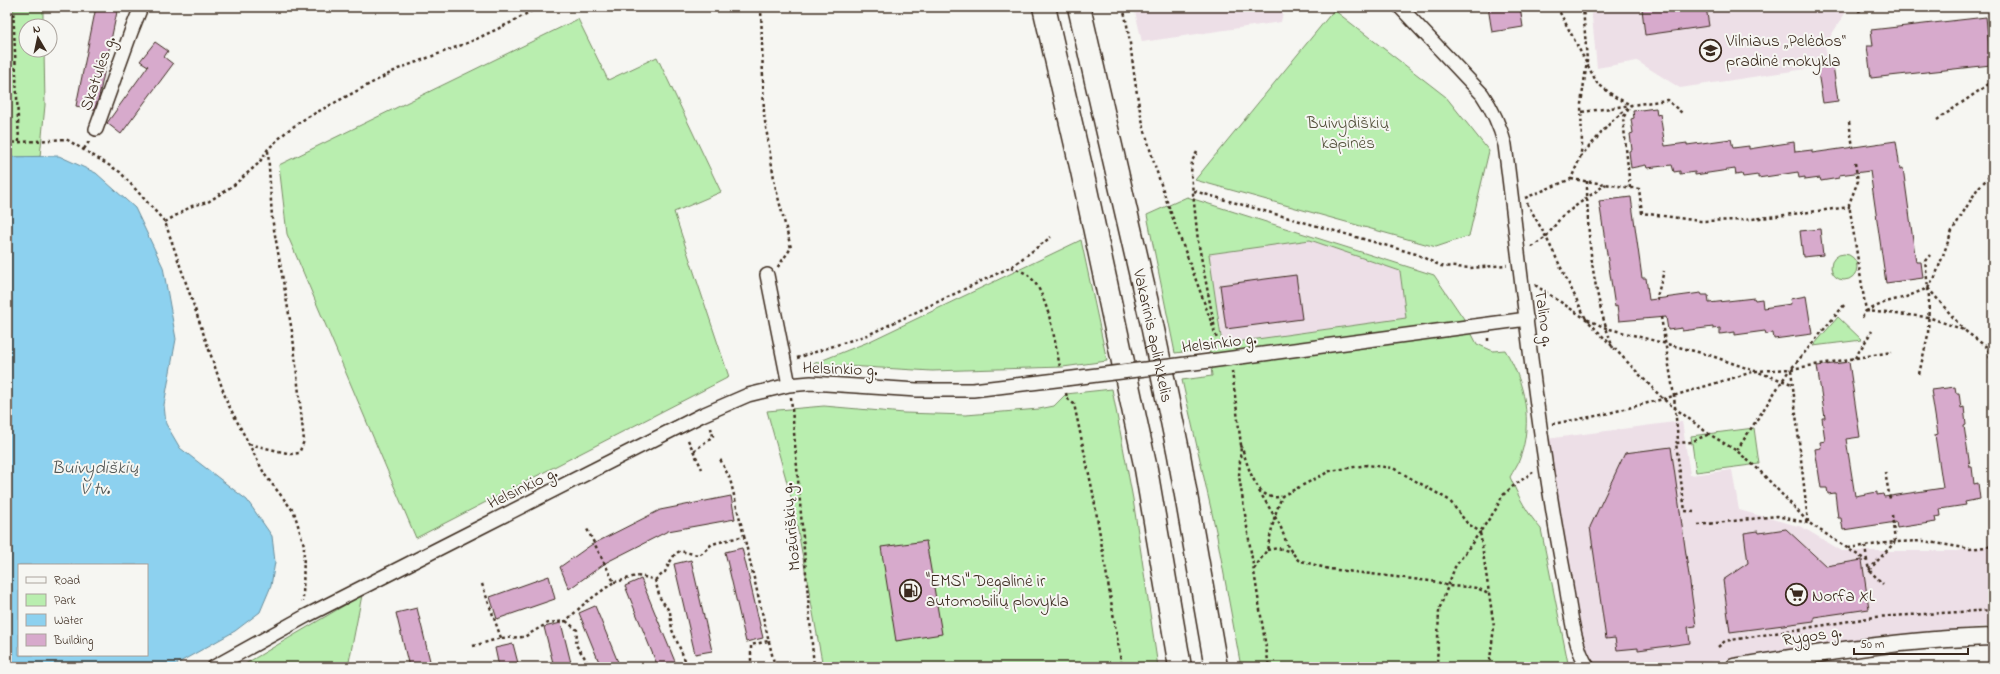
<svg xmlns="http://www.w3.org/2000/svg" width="2000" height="674" font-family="'Indie Flower',sans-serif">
<rect width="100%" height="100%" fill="#f6f6f2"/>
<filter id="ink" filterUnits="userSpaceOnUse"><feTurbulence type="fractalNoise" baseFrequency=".025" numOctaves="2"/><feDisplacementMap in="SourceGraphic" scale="8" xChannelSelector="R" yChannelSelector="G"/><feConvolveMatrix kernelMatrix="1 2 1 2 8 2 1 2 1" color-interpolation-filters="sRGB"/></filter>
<g filter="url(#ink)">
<path fill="#eddfe7" d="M1134,7H1284L1281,22L1142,42Z
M1591,7H1849L1825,45L1827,56L1811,59L1812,68L1680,88L1637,61L1597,68Z
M1310,240L1400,271L1406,318L1222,344L1209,254Z
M1682,421L1690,475L1732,470L1739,510L1802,527L1842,551H1956L1993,545V626L1873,637L1679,667H1598L1585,649L1557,513L1546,439Z"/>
<path fill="#b9eeaf" stroke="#7a8c66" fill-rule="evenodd" d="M7,7H43V26H26V50H44L45,105L40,157H7Z
M1334,10L1446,97L1489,151L1469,236L1436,247L1195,180Z
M578,19L608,80L657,57L721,192L674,212L729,377L416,538L287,234L279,165Z
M1187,197L1434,275L1464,319L1477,344L1493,351L1505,350C1525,382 1533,422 1520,458C1518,465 1513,471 1510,477C1518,496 1527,513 1541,529L1568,663L1550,667H1241L1216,531L1182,380L1212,376L1209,349L1175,353L1147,215ZM1310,240L1400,271L1406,318L1222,344L1209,254Z
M1081,240L1107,361L1063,367L932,371L813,364L868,342Z
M1831 267a13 13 0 1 1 26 0a13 13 0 1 1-26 0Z
M1838,317L1862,340L1813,346Z
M1112,389L1133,499L1158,667H823L793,504L767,411L824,406L904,413L966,415L1039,409L1054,406L1066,394Z
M1754,428L1759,464L1696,472L1691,436Z
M362,595L348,667H240Z"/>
<path fill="#8dd1ef" stroke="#6c8e9b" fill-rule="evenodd" d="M59,156L96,173L135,208L163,267L176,339L164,405L166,424L180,448L247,500L272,536L275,562L271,586L260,612L235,631L171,667H7V157ZM19,565H147V655H19Z"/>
<path fill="#d7aacc" stroke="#3b2a1e" d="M96,7H118L99,97L94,110L76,106Z
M1488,7H1520L1523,27L1492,32Z
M1655,7H1706L1709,26L1645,35L1642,9Z
M1986,17L1991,65L1871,78L1867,46H1873L1871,30Z
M155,42L168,51L164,57L173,64L121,134L107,123L148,66L140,61Z
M1832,58L1838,101L1823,103L1816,60Z
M1656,108L1657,115L1660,114L1665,146L1687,143V145L1731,139L1733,148L1749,146V149L1794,142L1795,152L1812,150V153L1896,141L1900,169L1903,168L1916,262H1921L1923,278L1886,283L1870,171L1839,175V178L1821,181L1820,178L1805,180V177L1799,178L1798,172L1758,178V175L1743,177L1742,174L1736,175L1735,169L1695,175V172L1680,174V171L1674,172L1672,165L1647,168L1646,165L1631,168L1629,151L1632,150L1630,134L1633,133L1631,119L1634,118L1633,111Z
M1631,197L1642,278H1646L1649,300L1701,293L1702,295H1708L1709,303L1754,298L1755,300L1762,299L1763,308L1791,304L1790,299L1806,296L1812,334L1774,339L1773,333L1766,334L1765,331L1735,335V332L1720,334V328L1713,329V327L1682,331V328L1668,330L1666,317L1619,321L1617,306L1615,307L1599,201Z
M1820,229L1823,255L1803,257L1800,231Z
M1296,275L1302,319L1226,329L1220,285Z
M1849,362L1860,437L1846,439L1855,496L1877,492V495L1883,494L1884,497L1943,488L1935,435L1938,434L1931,390L1955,387L1956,393H1959L1961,408L1964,407L1966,425L1964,426L1970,467H1972L1974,484L1978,483L1980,499L1965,502L1966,505L1940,509L1941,516L1935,517L1936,522L1897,528L1896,522L1843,530L1841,518H1838L1835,493L1828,494L1827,488H1821L1815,449L1821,448L1820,442L1825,441L1822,418H1825L1817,366Z
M1671,447L1696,626L1688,627L1690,643L1638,650V648L1617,650L1615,638L1606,639L1590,527L1625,453Z
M731,496L735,519L668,531L607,562L569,589L560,567L591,545L660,510Z
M1786,529L1826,566L1862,560L1869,609L1814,617V621L1730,632L1723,580L1748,563L1744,533L1758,531L1759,533Z
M926,541L942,634L896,641L881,547Z
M742,548L763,638L746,642L725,552Z
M691,560L712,651L695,654L674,564Z
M549,576L555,599L497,619L490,597Z
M641,579L676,664L669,667H658L625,586Z
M595,606L620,667H601L579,613Z
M417,608L431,665L409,667L396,613Z
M561,623L572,667H554L544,627Z
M513,644L519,667H499L495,648Z"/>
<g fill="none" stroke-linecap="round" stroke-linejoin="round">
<defs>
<path id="minor" d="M1400,7L1482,94C1493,110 1500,126 1505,145C1523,288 1537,432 1564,574C1569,599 1573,648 1588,667
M96,129L131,32L141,7
M767,275L789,385
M1210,361L1527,319
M214,667L306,616L479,528L702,415L748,395L789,385L811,383L917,390H973L1065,379"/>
<path id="tertiary" d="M1734,667C1820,653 1906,639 1993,637"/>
<g id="trunk">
<path d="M1044,7L1082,171L1146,469L1180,667"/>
<path id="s1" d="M1079,7L1151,320L1179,455L1216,667"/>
</g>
</defs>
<use href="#minor" stroke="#3b2a1e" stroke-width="16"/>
<use href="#tertiary" stroke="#3b2a1e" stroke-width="19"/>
<use href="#trunk" stroke="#3b2a1e" stroke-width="25"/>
<path stroke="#3b2a1e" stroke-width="2.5" stroke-dasharray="3 3" stroke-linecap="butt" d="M13,7L19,142
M761,7L764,115L775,185L791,248L777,268
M1123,7C1132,42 1133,79 1141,115C1159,192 1192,264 1217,339
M1557,7L1597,83L1615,97L1631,105
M1858,11L1874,7
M1582,112L1667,100L1682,113
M1937,120L1993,81
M1849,122L1853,147
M1992,128L1993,125
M7,143L66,139L120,172L165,222L227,402L265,475L294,512L304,545L303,602
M84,149L90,140
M1197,152L1192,161L1191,174L1198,241L1215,329
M1580,157L1612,121L1629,107
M1855,163L1858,181L1849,204L1866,311L1861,319
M1571,179L1639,189L1642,213L1700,221L1744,220L1850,207
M1587,181C1587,237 1593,295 1613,348
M1630,188L1623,118L1631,105
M1194,191L1416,254L1441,266L1470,268L1507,265
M1525,198L1571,179L1580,158L1582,146L1581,104L1587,61L1583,7
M1527,203L1546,237L1586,319L1606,328L1709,355L1792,384
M165,222L192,206L208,202L234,185L259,163L268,149L287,131L306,118L398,69L470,42L512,22L538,7
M1532,247L1546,237L1562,216L1606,184
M1011,267C1017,269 1024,272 1028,275C1048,291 1055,343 1060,367
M1535,285L1586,319L1663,399L1709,434L1737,451L1758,469L1809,523L1867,561L1869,570L1883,584
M1928,288L1964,330
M1658,301L1657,297L1664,271
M1866,311L1886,302L1906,297L1928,288L1935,277L1952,231L1978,188L1988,178H1993
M1866,311L1928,317L1964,330L1988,348L1993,372
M1661,317L1674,396L1678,440L1676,443
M1488,338V344
M797,358L870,334L1011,267L1051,237
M1855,358L1872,331
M1232,371L1241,445L1239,476L1269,667
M1919,374L1928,335L1929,297L1925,261L1930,255
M1066,393L1067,398L1074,404L1093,493L1122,667
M791,397L814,667
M1552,424L1601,415L1663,399L1756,371L1791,369L1892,352
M688,440L702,469
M249,444L291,454L299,453L304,441L293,337L272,218L268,150
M1241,445C1247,462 1256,505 1282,496L1330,471L1367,465L1393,468L1449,500L1467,523L1480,532L1455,567L1439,610L1437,667
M1737,450L1790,369
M694,451L713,436L711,428
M1885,472L1890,499
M1259,491L1280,525L1288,547L1298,560L1329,569L1438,582C1456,592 1470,580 1489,595
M1694,512L1685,511L1676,443L1691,442L1709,434
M1892,515L1895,542L1923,541L1970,549L1993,546
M1808,522L1791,369L1845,304
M1698,525L1777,516L1808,523
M744,536L775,667
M1865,546L1867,561
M1848,548L1895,542
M1267,550L1278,548L1292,552
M1254,569L1267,550L1275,515L1282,496
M1869,570L1895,542
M655,580L660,598L670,612L672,630L688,667
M614,582C635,579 630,572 655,580L665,572L670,562L675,554L680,551L698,555L702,553L712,544L744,536L730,479L720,459
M482,584L501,638
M566,621L577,630L576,645L585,658L589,667
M1800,629L1803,642
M473,646L501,638L524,637L548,623L566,621L585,603L614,582L587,529
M1718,647L1725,641L1875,617L1993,610
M751,667V645L768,641
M1489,667L1494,627L1480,532L1496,509L1502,496L1512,487L1533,472
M1975,667H1993"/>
<use href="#minor" stroke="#f6f6f2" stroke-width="13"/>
<use href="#tertiary" stroke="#f6f6f2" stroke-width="16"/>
<use href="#trunk" stroke="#f6f6f2" stroke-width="22"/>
<defs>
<path id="minor-bridge" d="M1065,379L1210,361"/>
</defs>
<use href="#minor-bridge" stroke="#3b2a1e" stroke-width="16" stroke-linecap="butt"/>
<use href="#minor-bridge" stroke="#f6f6f2" stroke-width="13"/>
</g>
</g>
<defs>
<symbol id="school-ring" viewBox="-11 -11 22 22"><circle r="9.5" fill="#f6f6f2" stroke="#3b2a1e" stroke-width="1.5"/><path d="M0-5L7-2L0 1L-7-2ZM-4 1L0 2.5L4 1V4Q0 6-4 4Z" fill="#3b2a1e"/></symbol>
<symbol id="fuel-ring" viewBox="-11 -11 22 22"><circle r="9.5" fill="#f6f6f2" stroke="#3b2a1e" stroke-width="1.5"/><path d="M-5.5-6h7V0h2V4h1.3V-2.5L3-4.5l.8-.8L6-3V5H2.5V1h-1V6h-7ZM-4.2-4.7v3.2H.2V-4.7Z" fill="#3b2a1e"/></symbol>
<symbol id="supermarket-ring" viewBox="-11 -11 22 22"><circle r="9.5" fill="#f6f6f2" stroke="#3b2a1e" stroke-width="1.5"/><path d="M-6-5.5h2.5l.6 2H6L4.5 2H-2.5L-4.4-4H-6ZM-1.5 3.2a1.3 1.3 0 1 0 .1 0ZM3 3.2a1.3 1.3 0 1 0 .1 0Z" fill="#3b2a1e"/></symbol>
</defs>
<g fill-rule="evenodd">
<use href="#school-ring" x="1698" y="38" width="25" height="25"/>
<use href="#fuel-ring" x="898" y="578" width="25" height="25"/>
<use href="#supermarket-ring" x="1784" y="582" width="25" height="25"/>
</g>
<g text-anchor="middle" stroke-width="4" stroke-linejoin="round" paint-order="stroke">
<g font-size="17" fill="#3b2a1e" stroke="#f6f6f2" text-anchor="start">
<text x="1726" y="46">Vilniaus „Pelėdos“<tspan x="1726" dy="20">pradinė mokykla</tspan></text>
<text x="926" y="586">"EMSI" Degalinė ir<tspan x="926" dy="20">automobilių plovykla</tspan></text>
<text x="1812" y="601">Norfa XL</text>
</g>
<g font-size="17" fill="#3b2a1e" stroke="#f6f6f2">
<text transform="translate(97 73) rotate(-71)" y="6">Skatulės g.</text>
<text transform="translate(1545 318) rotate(82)" y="6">Talino g.</text>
<text dy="6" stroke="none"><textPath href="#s1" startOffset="337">Vakarinis aplinkkelis</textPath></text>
<text transform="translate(1219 342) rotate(-7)" y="6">Helsinkio g.</text>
<text transform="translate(840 368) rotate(2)" y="6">Helsinkio g.</text>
<text transform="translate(522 487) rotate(-26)" y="6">Helsinkio g.</text>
<text transform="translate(790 527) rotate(-95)" y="6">Mozūriškių g.</text>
<text transform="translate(1812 635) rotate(-9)" y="6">Rygos g.</text>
</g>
<g font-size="17" fill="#54513b" stroke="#f6f6f2">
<text x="1348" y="128">Buivydiškių<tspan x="1348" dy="20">kapinės</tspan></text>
</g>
<g font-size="18" font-style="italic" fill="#505452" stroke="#f6f6f2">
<text x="95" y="473">Buivydiškių<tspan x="95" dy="21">V tv.</tspan></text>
</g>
</g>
<rect width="2000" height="674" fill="none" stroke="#f6f6f2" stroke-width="24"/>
<rect x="12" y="12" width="1976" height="650" fill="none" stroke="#3b2a1e" stroke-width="1.5" filter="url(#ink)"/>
<rect x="18" y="564" width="130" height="92" fill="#f6f6f2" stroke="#aba49d"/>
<rect x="26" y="577" width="20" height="6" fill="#f6f6f2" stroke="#aba49d"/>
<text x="54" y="584" font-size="12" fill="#3b2a1e">Road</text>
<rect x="26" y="594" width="20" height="12" fill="#b9eeaf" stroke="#aba49d"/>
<text x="54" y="604" font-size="12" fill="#3b2a1e">Park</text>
<rect x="26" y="614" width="20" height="12" fill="#8dd1ef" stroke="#aba49d"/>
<text x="54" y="624" font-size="12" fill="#3b2a1e">Water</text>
<rect x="26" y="634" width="20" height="12" fill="#d7aacc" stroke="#aba49d"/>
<text x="54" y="644" font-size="12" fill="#3b2a1e">Building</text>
<g transform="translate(38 38) rotate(351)"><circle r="19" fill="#f6f6f2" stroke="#aba49d"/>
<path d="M0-3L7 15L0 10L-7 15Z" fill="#3b2a1e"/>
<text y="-6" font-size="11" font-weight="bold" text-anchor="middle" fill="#3b2a1e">N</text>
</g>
<path d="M1854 648v6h114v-6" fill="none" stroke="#3b2a1e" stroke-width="2"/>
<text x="1860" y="648" font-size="12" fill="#3b2a1e" stroke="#f6f6f2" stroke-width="3" paint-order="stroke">50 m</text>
</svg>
